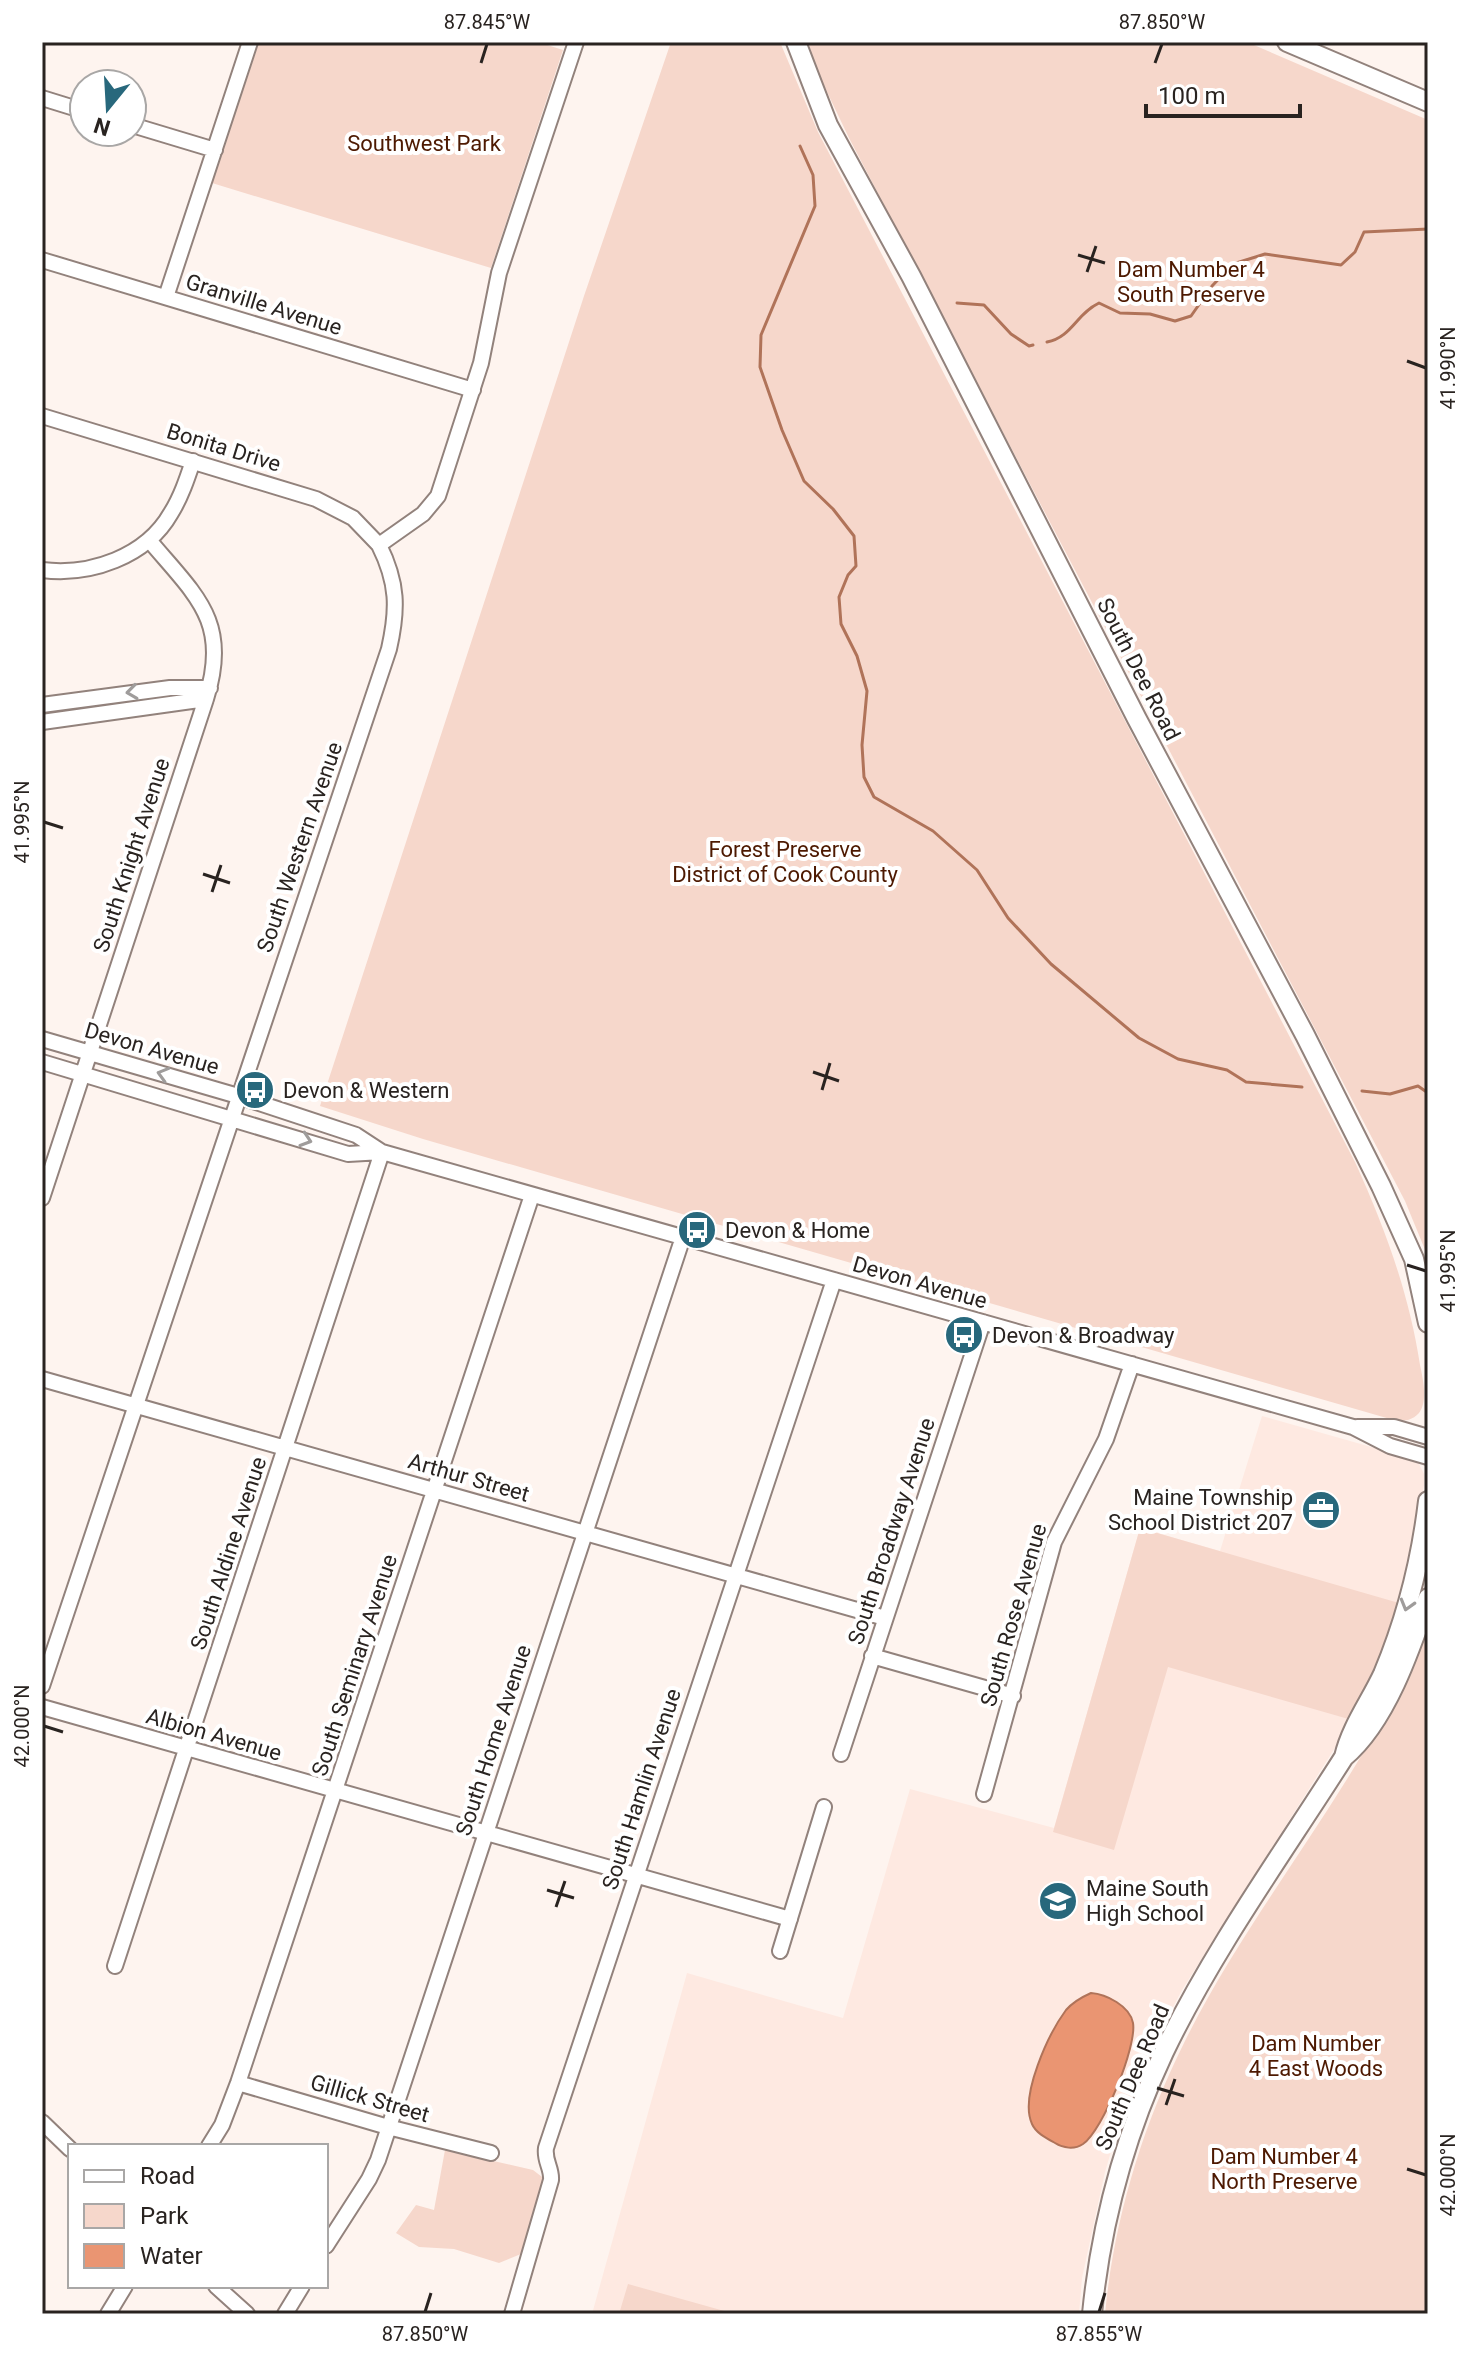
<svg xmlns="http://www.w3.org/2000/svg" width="1470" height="2356" font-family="Roboto,sans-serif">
<rect width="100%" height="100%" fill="#fef4ef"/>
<path fill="#fee9e1" d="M1262,1416L1417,1460L1424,1474V1485L1412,1553L1399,1603L1350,1724L1182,1990L1148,2055L1117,2131L1105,2172L1082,2278L1079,2314H592L687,1973L843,2018L910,1789L1054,1828L1140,1528L1220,1551Z"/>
<path fill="#f6d7cb" d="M259,42H538L563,50L491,268L212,183Z
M671,42H780L818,132L1355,1162C1385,1228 1409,1293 1420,1365C1423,1379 1428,1401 1419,1413C1413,1420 1405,1421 1397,1421L423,1139L320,1106L584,296Z
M808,42H1247L1428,120V1257L1405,1201L849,138L818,73Z
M1140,1528L1399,1603L1385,1650L1352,1720L1168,1667L1114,1850L1053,1832Z
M1428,1619V2314H1105C1114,2220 1142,2127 1184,2043C1241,1927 1325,1826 1386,1712C1402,1682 1414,1650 1428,1619Z
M445,2150L533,2170L546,2180L526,2252L499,2263L454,2249L419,2247L396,2233L416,2205L434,2210Z
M628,2284L735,2314H619Z"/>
<path fill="#ea9572" stroke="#b07359" stroke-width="2" d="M1091,1993C1106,1994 1130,2006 1133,2023C1137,2046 1103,2130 1083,2144C1074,2150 1063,2148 1055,2143C1046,2138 1036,2133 1032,2124C1019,2096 1049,2033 1066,2010C1073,2002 1082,1997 1091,1993Z"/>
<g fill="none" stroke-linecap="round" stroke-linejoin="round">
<path stroke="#b07359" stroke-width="3" d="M800,146L813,175L815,206L761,335L760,367L782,430L804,481L833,509L854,536L856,566L848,575L839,597L841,624L857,656L867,691L862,745L864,777L874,797L933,831L977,870L1008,918L1051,964L1139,1038L1178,1059L1227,1070L1246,1082L1302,1087
M957,303L984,305L1011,334L1029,346L1033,345
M1047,342C1072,337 1076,314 1099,303L1120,313L1150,314L1175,321L1191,316L1212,286L1233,264L1265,254L1341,265L1355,252L1364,232L1428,229
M1362,1091L1390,1094L1418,1086L1428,1093"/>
<defs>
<path id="minor" d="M42,98L84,111
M132,125L215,150
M42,260L473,390
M166,297L250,42
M42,416L316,499L353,518L379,545
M42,570C90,576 146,557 171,513C181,497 187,479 193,461
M42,705L170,688H210
M42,722L206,699
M42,1039L238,1096L356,1135L382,1152L1353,1427L1390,1446L1428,1457
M42,1062L348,1154L382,1152
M42,1198L206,699C231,621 195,595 149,540
M42,1379L885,1618
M1357,1427H1394L1428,1437
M872,1656L1013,1696
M42,1686L389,649C398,609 398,583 379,545L423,514L438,496L481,363L499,273L576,42
M42,1707L790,1919
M841,1754L983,1322
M984,1794L1054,1542L1106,1439L1132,1364
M780,1951L824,1807
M115,1966L382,1152
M238,2083L388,2127L491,2153
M42,2122L70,2149
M209,2146L222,2125L238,2083L532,1195
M326,2246L369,2179L378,2160L683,1237
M216,2286L247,2314
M108,2314L125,2286
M285,2314L302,2286
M512,2314L551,2180C552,2168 544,2161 546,2148L834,1280"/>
<path id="major" d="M796,42L828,125L911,276L1137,719L1305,1035L1381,1186L1414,1259L1428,1323
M1287,42L1428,102
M1344,1757C1351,1727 1370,1702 1383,1674C1406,1619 1421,1560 1428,1501
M1092,2314C1101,2223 1125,2135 1164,2052C1213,1950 1283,1853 1344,1757C1386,1722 1411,1648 1428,1598"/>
</defs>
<use href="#minor" stroke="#92827c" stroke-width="18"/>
<use href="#major" stroke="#92827c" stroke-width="22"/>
<use href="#minor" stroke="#fff" stroke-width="14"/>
<use href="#major" stroke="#fff" stroke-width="18"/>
</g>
<defs><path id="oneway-chevron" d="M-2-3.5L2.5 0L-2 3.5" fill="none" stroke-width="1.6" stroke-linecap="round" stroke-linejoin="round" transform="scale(2)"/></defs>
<g stroke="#9f9c9b">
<use href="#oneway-chevron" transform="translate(132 692) rotate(172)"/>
<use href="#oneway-chevron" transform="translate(163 1074) rotate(-164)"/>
<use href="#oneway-chevron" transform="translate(306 1140) rotate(18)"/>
<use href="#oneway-chevron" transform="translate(1407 1605) rotate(106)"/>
</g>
<path fill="none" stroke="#292320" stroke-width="3" d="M481,63L487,44M1155,63L1162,44M1078,255L1105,263M1087,272L1096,246M1407,361L1426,368M44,822L63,828M203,874L230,883M212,892L221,865M813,1072L839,1081M822,1090L830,1063M1407,1265L1426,1271M44,1726L63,1732M547,1890L574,1898M556,1907L565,1881M1157,2088L1184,2096M1166,2105L1175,2079M1407,2169L1426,2175M425,2312L431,2293M1099,2312L1105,2293"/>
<defs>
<symbol id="bus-disc" viewBox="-11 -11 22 22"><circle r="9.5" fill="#28687c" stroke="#fff"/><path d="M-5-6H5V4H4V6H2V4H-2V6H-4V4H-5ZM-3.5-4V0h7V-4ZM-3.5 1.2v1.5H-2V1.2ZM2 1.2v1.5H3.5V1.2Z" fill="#fff"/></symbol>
<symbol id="office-disc" viewBox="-11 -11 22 22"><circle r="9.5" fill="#28687c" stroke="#fff"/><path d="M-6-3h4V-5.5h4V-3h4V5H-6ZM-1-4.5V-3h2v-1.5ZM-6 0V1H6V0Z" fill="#fff"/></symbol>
<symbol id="school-disc" viewBox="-11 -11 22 22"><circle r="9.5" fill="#28687c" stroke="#fff"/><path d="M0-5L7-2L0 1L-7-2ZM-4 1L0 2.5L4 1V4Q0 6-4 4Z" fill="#fff"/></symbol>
</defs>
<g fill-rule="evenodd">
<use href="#bus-disc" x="233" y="1068" width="44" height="44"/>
<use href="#bus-disc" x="675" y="1208" width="44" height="44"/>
<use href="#bus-disc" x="942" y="1313" width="44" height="44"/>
<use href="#office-disc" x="1299" y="1488" width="44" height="44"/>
<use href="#school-disc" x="1036" y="1879" width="44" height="44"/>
</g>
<g text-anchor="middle" stroke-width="8" stroke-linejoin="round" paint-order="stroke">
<g font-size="22" fill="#4d1901" stroke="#fff">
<text x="424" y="151">Southwest Park</text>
<text x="1191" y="277">Dam Number 4<tspan x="1191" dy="25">South Preserve</tspan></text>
<text x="785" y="857">Forest Preserve<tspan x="785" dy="25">District of Cook County</tspan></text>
<text x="1316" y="2051">Dam Number<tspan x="1316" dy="25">4 East Woods</tspan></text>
<text x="1284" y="2164">Dam Number 4<tspan x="1284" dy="25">North Preserve</tspan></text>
</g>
<g font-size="22" fill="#292320" stroke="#fff">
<text transform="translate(264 304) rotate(17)" y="8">Granville Avenue</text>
<text transform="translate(224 447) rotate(17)" y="8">Bonita Drive</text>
<text transform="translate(1139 669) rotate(63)" y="8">South Dee Road</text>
<text transform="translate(299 847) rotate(-71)" y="8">South Western Avenue</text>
<text transform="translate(131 855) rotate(-72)" y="8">South Knight Avenue</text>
<text transform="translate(152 1048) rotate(16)" y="8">Devon Avenue</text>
<text transform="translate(920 1282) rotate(16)" y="8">Devon Avenue</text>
<text transform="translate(469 1477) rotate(16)" y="8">Arthur Street</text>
<text transform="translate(891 1531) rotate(-72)" y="8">South Broadway Avenue</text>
<text transform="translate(228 1553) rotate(-72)" y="8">South Aldine Avenue</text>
<text transform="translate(1013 1615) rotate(-74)" y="8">South Rose Avenue</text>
<text transform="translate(354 1665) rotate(-72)" y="8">South Seminary Avenue</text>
<text transform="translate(214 1734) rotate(16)" y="8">Albion Avenue</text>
<text transform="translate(493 1740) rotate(-72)" y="8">South Home Avenue</text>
<text transform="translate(641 1789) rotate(-72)" y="8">South Hamlin Avenue</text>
<text transform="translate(1132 2077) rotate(-67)" y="8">South Dee Road</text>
<text transform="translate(370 2098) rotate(16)" y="8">Gillick Street</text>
</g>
<g font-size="22" fill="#292320" stroke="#fff" text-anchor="start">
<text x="283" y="1098">Devon &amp; Western</text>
<text x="725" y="1238">Devon &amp; Home</text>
<text x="992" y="1343">Devon &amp; Broadway</text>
<text x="1293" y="1505" text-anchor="end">Maine Township<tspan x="1293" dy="25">School District 207</tspan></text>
<text x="1086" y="1896">Maine South<tspan x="1086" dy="25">High School</tspan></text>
</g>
</g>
<rect width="1470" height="2356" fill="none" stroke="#ffffff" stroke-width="88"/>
<rect x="68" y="2144" width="260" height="144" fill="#ffffff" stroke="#a9a7a6" stroke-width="2"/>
<rect x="84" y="2170" width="40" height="12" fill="#ffffff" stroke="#a9a7a6" stroke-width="2"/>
<text x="140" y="2184" font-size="24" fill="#292320">Road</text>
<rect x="84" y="2204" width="40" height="24" fill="#f6d7cb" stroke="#a9a7a6" stroke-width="2"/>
<text x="140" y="2224" font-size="24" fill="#292320">Park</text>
<rect x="84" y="2244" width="40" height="24" fill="#ea9572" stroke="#a9a7a6" stroke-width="2"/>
<text x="140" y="2264" font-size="24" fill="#292320">Water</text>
<g transform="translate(108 108) rotate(198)"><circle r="38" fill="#ffffff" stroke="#a9a7a6" stroke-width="2"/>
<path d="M0-6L14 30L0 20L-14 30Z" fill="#28687c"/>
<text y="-12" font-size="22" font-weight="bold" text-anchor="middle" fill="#292320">N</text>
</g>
<path d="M1146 104v12h154v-12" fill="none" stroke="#292320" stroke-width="4"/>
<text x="1158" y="104" font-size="24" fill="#292320" stroke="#ffffff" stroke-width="6" paint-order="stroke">100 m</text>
<rect x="44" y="44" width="1382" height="2268" fill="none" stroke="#292320" stroke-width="3"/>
<g font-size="20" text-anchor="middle" fill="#292320">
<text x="487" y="29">87.845°W</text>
<text x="1162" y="29">87.850°W</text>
<text transform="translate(1448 368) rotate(-90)" y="7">41.990°N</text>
<text transform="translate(22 822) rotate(-90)" y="7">41.995°N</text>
<text transform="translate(1448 1271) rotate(-90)" y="7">41.995°N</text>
<text transform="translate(22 1726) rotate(-90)" y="7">42.000°N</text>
<text transform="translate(1448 2175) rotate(-90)" y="7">42.000°N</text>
<text x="425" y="2341">87.850°W</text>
<text x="1099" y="2341">87.855°W</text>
</g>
</svg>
